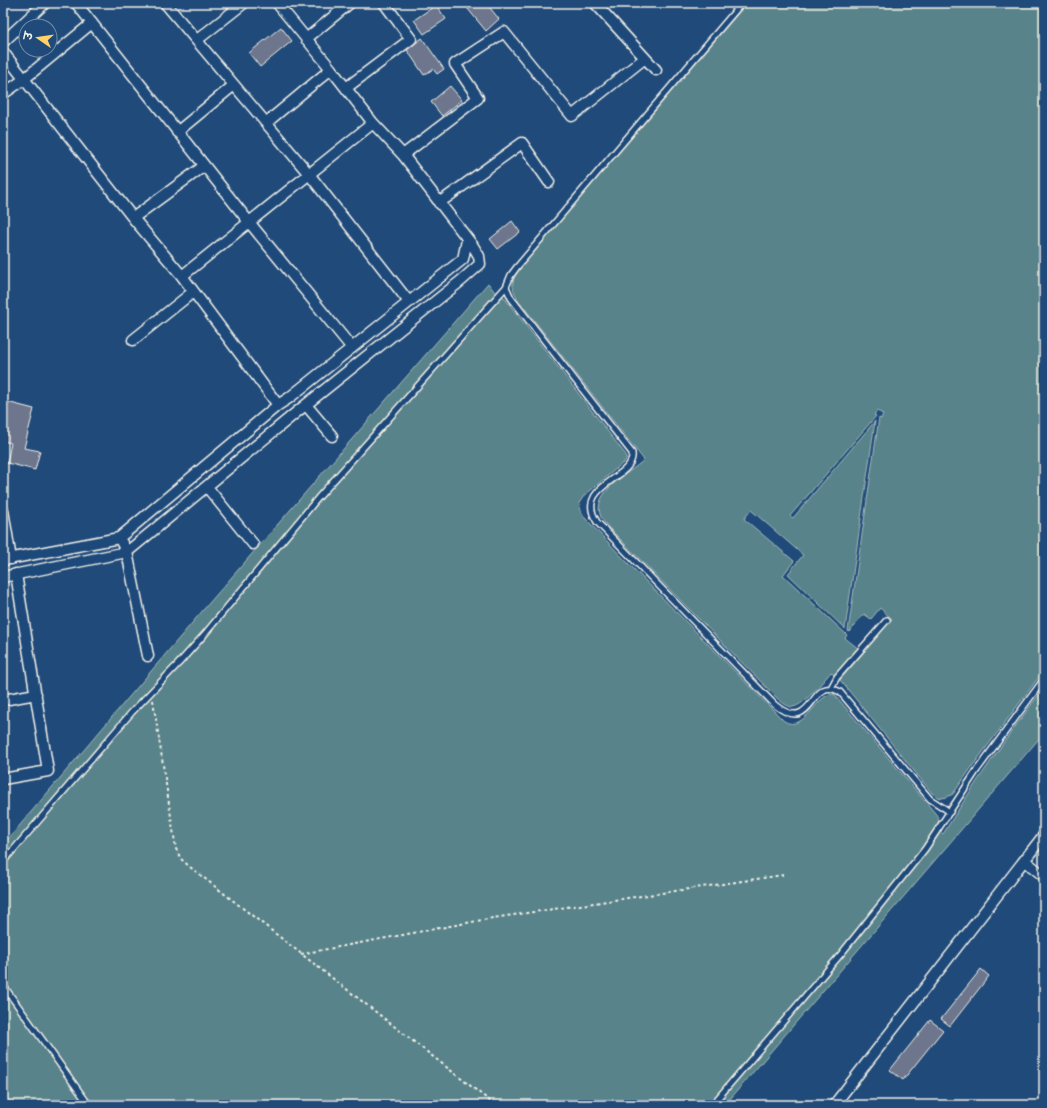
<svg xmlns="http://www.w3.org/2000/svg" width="1047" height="1108" font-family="Pangolin,'Playpen Sans Deva',sans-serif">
<rect width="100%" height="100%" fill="#1f4a7a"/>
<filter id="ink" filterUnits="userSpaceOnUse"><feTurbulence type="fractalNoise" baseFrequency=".025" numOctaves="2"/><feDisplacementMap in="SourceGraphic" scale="8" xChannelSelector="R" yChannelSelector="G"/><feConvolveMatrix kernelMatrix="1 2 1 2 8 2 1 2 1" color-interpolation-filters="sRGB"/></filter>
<g filter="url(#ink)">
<path fill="#58838a" stroke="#a6bab9" d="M747,3H1044V670L974,764L953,794L947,797L942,798L938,797L932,793L840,680L892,619L880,608L871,619L864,614L849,632L848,631L879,418L881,419L883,414L877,411L874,415L876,416L790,516L793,518L875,421L845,629L788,574L803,555L751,510L744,519L794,561L783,575L847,635L845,638L859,649L834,675L831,672C823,681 805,705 793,707C788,707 783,703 779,700L613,532C609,528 604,523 601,517C590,492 629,474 644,460L519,301C510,286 511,281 521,267Z
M488,283L500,299L503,296L626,455V460L623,463L584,496L579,503L581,511L585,518L625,560L784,721C805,734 817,692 834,694L935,813C939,818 940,821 936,827L943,834C974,784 1008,735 1044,688V733L725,1105H3V845L204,609Z"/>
<path fill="#6d768d" stroke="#f4f1e8" d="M463,3H486L499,19L486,31Z
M436,5L446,19L424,34L414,20Z
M281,27L292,41L260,67L249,53Z
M422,38L444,69L437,74L433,69L424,75L407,50Z
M450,86L462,100L442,116L431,102Z
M512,221L520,232L498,249L490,239Z
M3,401L34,409L24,448L40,451L35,470L7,463L11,443L3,441Z
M981,969L989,976L950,1026L941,1019Z
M930,1020L943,1030L903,1080L890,1070Z"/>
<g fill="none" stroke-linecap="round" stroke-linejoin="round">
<defs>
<path id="service" d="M742,3L517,267L511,275L506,287L511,298L632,453C636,479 573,485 597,522L775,705C815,737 809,673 840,692L930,799L950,812
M831,688L837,677L887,620
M3,862L132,712L179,663L204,635L318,498L506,287
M3,985L89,1105
M712,1105L841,954L925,849L977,770L1044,679"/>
<path id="minor" d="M76,3L249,222L352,348
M165,3L309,174L409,302
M595,3L656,70
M306,39L350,3
M197,40L244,3
M3,42L45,3
M3,52L133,218L182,276L278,405
M346,88L411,39L384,3
M3,94L23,80L92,23
M266,123L331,69
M177,132L234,85
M403,155L478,98L455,64L504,32L572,116L645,58
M439,203L522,143L549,182
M133,218L204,166
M182,276L373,123
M133,340L193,292
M306,405L332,436
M207,487L253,544
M3,510L11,559
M119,538L127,552L148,656
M3,560L119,538L278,405L289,398L463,259L467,240
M3,577L127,552L298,411L462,280L480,264L479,256L473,246L403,155L373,123L331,69L277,3
M3,700L36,694
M3,779L48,771L16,574
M1025,861L1044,876
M834,1105L1044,835"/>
</defs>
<use href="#service" stroke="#f4f1e8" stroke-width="8"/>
<use href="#minor" stroke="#f4f1e8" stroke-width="13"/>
<path stroke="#f4f1e8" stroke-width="2" stroke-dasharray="3 3" stroke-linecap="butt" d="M153,700L176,849L181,859L190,867L495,1105
M301,954L493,918L783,875"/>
<use href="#service" stroke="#1f4a7a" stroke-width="5"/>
<use href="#minor" stroke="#1f4a7a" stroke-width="10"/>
</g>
</g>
<rect width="1047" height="1108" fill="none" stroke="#1f4a7a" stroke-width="16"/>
<rect x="8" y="8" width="1031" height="1092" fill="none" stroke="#f4f1e8" stroke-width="1.5" filter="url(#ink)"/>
<g transform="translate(38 38) rotate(283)"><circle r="19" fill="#1f4a7a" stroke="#748da6"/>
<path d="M0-3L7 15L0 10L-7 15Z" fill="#ffd166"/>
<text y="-6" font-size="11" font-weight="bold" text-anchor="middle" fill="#f4f1e8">उ</text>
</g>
</svg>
